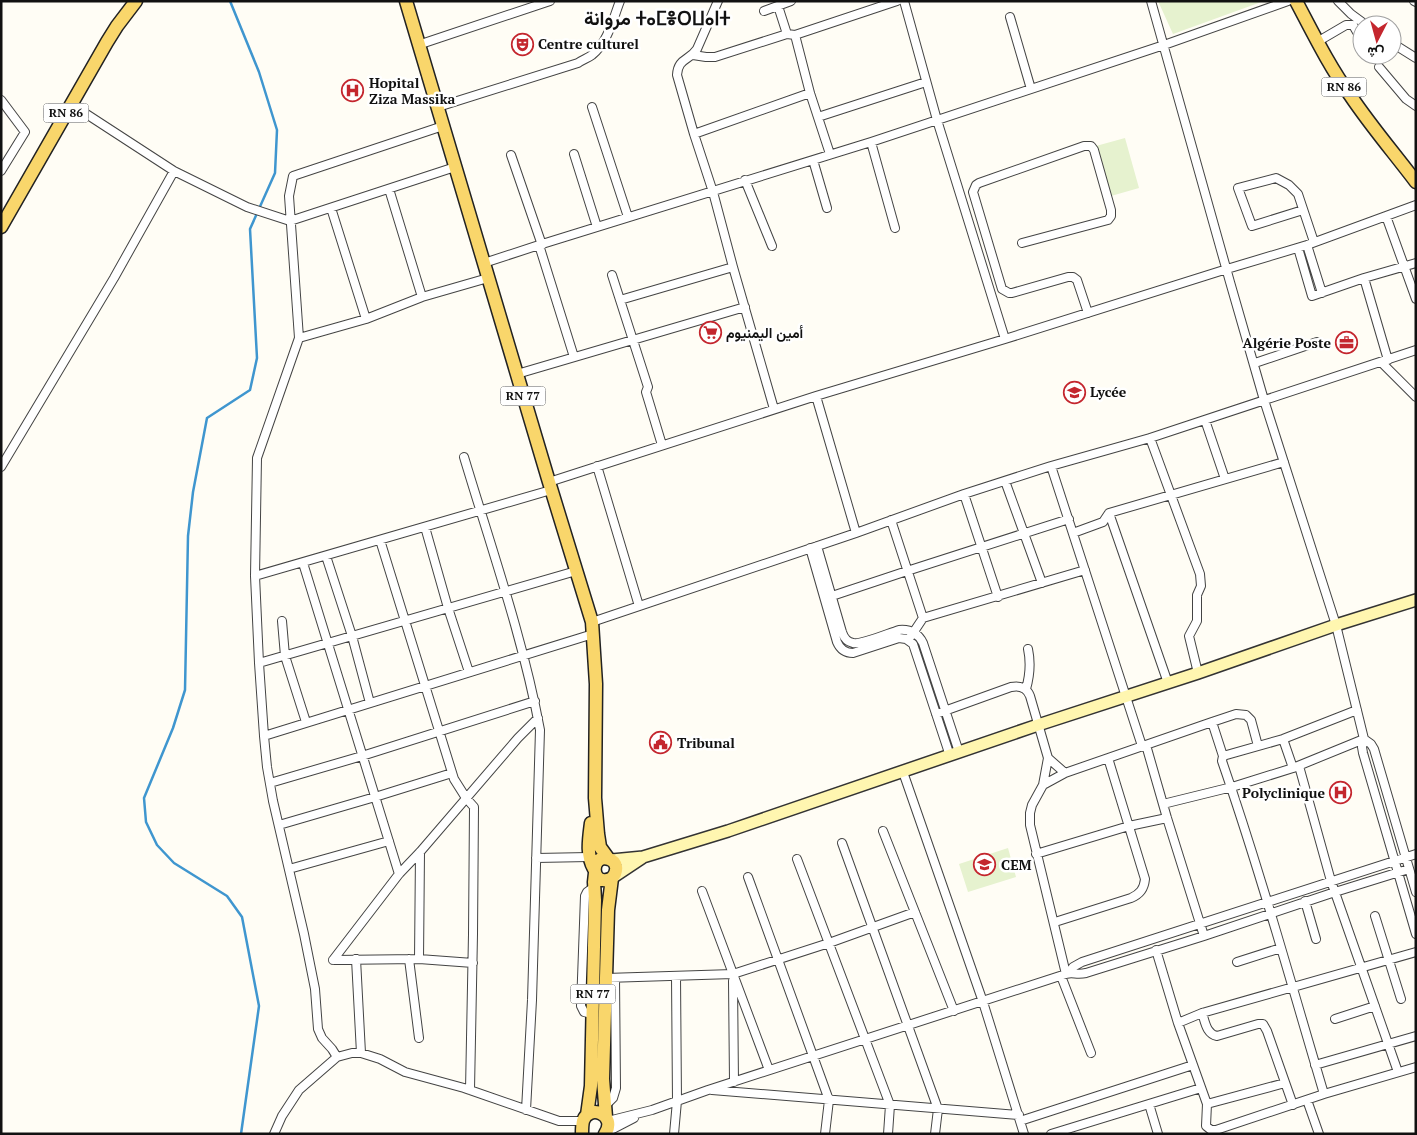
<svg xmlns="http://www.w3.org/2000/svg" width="1417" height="1135" font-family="'PT Serif',Vazirmatn,'Noto Sans Tifinagh',serif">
<rect width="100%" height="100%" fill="#fffdf5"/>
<path fill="#e6f2cf" d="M1158,1H1264L1173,34Z
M1125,138L1139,188L1111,196L1096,146Z
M1008,848L1016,877L968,892L959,864Z"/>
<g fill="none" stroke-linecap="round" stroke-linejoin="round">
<path stroke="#3f96cf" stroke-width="2.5" d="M230,1L259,72L277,130L275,173L250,229L257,358L250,390L207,418L193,492L188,536L185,690L173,728L144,798L146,822L157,845L174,863L227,896L242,917L259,1006L241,1134"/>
<defs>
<path id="street" d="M718,1L697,49C689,61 678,58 677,75L694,134L713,192L733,267L774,409
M904,1L937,120L1005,339
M1151,1L1230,282L1264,400L1336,625L1364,739L1362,747L1363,753L1416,934
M1338,1L1351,14L1366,25
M1414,1L1416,2
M778,6L787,34
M764,11L791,1
M1010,17L1031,89
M795,35L810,93L830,154
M1317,42L1346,25H1353L1357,32
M1392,43L1416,58
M418,45L550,1
M693,55L706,57H715L787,34L795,35L897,1
M1379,67L1406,99L1416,106
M1,100L25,132L1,171
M71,104L174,171L247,207L290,221L455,167
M438,107L578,63C582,60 588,58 592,55C608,42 613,19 620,1
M592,107L628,217
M818,117L926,82
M694,134L810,93
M871,142L895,228
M574,154L597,227
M511,155L542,245
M813,160L827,208
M745,180L772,246
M389,189L422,297
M331,208L366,319
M1303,210L1252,226L1238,188L1276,178L1289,185L1298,194L1314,242
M1386,216L1416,299
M1022,243L1108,220L1111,216V210L1094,150L1091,146H1084L979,183L976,185L973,192L1002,289L1009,293H1012L1068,277H1073L1077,280L1088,313
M539,245L574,357
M1307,245L1322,293
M1298,248L1312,296L1364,278L1416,263
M484,263L539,245L871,142L1164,45L1288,1
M612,275L648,387L646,392L662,445
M1364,278L1388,360
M620,300L733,267
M299,338L366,319L422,297L488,278
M1381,362L1416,397
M1255,363L1317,342
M517,374L745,307
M816,396L856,533
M1205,420L1225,479
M1150,438L1200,574L1201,586L1197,595V621L1189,636L1198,673
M464,457C491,547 523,638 540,730L532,1000L526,1110
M597,466L639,606
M1051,466L1142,746
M1,467L114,278L174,171
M1005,481L1042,583
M549,482L816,396L1005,339L1227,269L1307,245L1416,205
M964,494L998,597
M1109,513L1168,683
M891,520L923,618
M425,527L448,608L469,672
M1073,533L1103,522L1109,513L1284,462
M380,540L454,779L466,798L474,807L473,934L470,1090
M817,546L842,632C844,638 847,642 853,643C861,645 889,633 899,630C910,629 918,633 923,643L959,752
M810,548L837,642C840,649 845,653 853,653L899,638L906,639L913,644L950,756
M326,556L352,636L370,703
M303,563L399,874
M255,576L551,490
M832,596L907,571L1069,519
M282,621L285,656L306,722
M592,622L856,533L964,494L1051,466L1150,438L1416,350
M911,636L923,618L1085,570
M259,663L576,571
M1026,689C1030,675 1031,663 1028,649
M936,714L1011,687C1020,685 1027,688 1030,696L1048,758L1065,773L1212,722L1223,756L1283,739L1357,710
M1212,722L1236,714L1246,715L1251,720L1258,746
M264,736L593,634
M1283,739L1293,768
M1364,739L1371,744L1374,749L1416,892
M1146,745L1167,818L1204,936
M1223,756L1222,761C1260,871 1291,983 1324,1094
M1048,758L1043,785L1032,805L1030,813V825L1066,974
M1299,766L1331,881L1398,1072
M903,772L983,1002L1024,1134
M270,783L362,756L535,701
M1043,785L1065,773
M1163,804L1232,787L1293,768L1364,739
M279,825L375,797L452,773
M883,831L954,1011
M842,843L938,1109L935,1134
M1036,854L1129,826L1167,818
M536,858L589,857
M797,859L890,1105L888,1134
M289,869L389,841
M748,877L829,1100L825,1134
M702,891L769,1070
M1305,901L1316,939
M1375,916L1401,999
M1055,922L1131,898C1140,894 1144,889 1145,879L1108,758
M1156,950L1178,1023L1207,1104L1206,1126L1211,1130H1216L1324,1094L1416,1067
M356,959L361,1053
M409,959L419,1038
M419,959L420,852
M333,960L399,874L420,852L518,738L538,718
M333,960L419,959L473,963
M1237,962L1281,948
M1069,973L1073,967L1082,962L1416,854
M1061,976L1091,1053
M606,978L733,974L829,943L915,912
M733,981L734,1082
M1202,1013C1205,1021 1206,1034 1217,1036L1258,1024H1263L1267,1031L1293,1105
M592,1014L584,1012L581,1006L585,896L587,892L594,887
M1335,1019L1375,1006
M1178,1023L1202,1013L1416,952
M337,1057L332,1049L322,1038L318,1029L315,989L304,934L273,801L267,767L264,736L259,663L255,576L257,458L299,338L289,196L293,176L443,126
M1315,1065L1416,1036
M712,1090L1019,1115
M1307,1100L1319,1134
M1149,1104L1158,1134
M1207,1104L1285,1083
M605,1106L613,1098L616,1088L615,978
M608,1121L652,1110L708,1090L1066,974C1072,972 1077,975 1086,973L1204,936L1335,892L1409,869
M1020,1121L1193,1065
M607,1132L634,1118
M274,1134L282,1116L299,1090L337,1057L352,1053H361L380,1059L405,1072L464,1088L559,1121H583
M674,1134L677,1101L676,976
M1051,1134L1201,1088"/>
<path id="secondary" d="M612,860L643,857L728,831L1038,725L1198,673L1336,625L1416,600
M615,876L642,858"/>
<path id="primary" d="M406,1L549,482L592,622L596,684L595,798L598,834L600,847L608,858
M1296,1C1313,33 1329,66 1350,95C1370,125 1394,153 1416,182
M1,227L107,42L117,26L136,1
M591,823C589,839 586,855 594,869
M587,1115L591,1086L595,900L594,882L595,873
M606,1117L603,1079L608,910L612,878C618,872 618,862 609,859C589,853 590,889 612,878
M582,1134C582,1130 582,1125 583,1121C589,1103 618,1115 605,1134"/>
</defs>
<use href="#street" stroke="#444" stroke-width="10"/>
<use href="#secondary" stroke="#333" stroke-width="14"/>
<use href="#primary" stroke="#222" stroke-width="15"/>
<use href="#street" stroke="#fff" stroke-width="8"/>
<use href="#secondary" stroke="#fff6b0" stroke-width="11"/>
<use href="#primary" stroke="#f9d66b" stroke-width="12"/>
</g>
<defs>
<symbol id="theatre-ring" viewBox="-11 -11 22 22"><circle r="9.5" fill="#fff" stroke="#c4262e" stroke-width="1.5"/><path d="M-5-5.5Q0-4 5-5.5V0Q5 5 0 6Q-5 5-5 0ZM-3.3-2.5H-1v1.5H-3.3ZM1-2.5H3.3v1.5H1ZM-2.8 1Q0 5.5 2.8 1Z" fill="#c4262e"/></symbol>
<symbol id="hospital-ring" viewBox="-11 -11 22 22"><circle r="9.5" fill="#fff" stroke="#c4262e" stroke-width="1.5"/><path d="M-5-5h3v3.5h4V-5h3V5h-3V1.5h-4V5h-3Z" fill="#c4262e"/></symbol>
<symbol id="supermarket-ring" viewBox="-11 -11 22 22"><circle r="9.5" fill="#fff" stroke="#c4262e" stroke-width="1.5"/><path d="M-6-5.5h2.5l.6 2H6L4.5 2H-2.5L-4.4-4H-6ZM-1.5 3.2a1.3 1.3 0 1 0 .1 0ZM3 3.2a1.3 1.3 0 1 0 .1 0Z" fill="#c4262e"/></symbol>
<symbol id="office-ring" viewBox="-11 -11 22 22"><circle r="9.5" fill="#fff" stroke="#c4262e" stroke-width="1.5"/><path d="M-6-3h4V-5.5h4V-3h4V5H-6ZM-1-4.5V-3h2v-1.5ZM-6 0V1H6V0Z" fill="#c4262e"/></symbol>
<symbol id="school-ring" viewBox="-11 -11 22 22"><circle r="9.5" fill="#fff" stroke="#c4262e" stroke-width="1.5"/><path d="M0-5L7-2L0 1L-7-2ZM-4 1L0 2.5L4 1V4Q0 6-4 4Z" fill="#c4262e"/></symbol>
<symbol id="civic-ring" viewBox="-11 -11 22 22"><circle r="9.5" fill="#fff" stroke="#c4262e" stroke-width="1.5"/><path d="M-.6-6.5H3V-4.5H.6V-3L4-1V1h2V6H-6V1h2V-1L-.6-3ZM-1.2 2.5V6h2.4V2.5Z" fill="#c4262e"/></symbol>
</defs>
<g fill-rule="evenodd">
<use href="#theatre-ring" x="510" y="32" width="25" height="25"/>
<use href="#hospital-ring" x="340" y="78" width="25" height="25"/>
<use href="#supermarket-ring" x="698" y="320" width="25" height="25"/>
<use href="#office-ring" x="1334" y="330" width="25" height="25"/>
<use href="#school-ring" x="1062" y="380" width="25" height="25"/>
<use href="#civic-ring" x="648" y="730" width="25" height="25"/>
<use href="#hospital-ring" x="1328" y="780" width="25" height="25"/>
<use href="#school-ring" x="972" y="852" width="25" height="25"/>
</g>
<g text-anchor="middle" stroke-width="5" stroke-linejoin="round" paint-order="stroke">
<g fill="#fff" stroke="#585858" stroke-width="1">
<rect x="1321.5" y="77.5" width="45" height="19" rx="4"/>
<rect x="43.5" y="103.5" width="45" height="19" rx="4"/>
<rect x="500.5" y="386.5" width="45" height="19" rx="4"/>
<rect x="570.5" y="984.5" width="45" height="19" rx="4"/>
</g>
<g font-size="12" font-weight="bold" fill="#111">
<text x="1344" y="91">RN 86</text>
<text x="66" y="117">RN 86</text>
<text x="523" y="400">RN 77</text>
<text x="593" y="998">RN 77</text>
</g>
<g font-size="14" font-weight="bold" fill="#111" stroke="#fff" text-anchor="start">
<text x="538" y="49">Centre culturel</text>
<text x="369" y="88">Hopital<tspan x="369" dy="16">Ziza Massika</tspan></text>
<text x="726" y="338">أمين اليمنيوم</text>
<text x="1331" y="348" text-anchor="end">Algérie Poste</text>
<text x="1090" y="397">Lycée</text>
<text x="677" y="748">Tribunal</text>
<text x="1325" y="798" text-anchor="end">Polyclinique</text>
<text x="1001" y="870">CEM</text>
</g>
<g font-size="19" font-weight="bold" fill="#111" stroke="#fff">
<text x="657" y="25">مروانة ⵜⴰⵎⴻⵔⵡⴰⵏⵜ</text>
</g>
</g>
<rect width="1417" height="1135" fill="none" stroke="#111111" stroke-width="5"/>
<g transform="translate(1377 40) rotate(186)"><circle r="24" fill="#ffffff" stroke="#a0a0a0"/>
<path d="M0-4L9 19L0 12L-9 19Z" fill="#c4262e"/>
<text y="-8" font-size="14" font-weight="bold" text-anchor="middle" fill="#111111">ش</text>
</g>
</svg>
